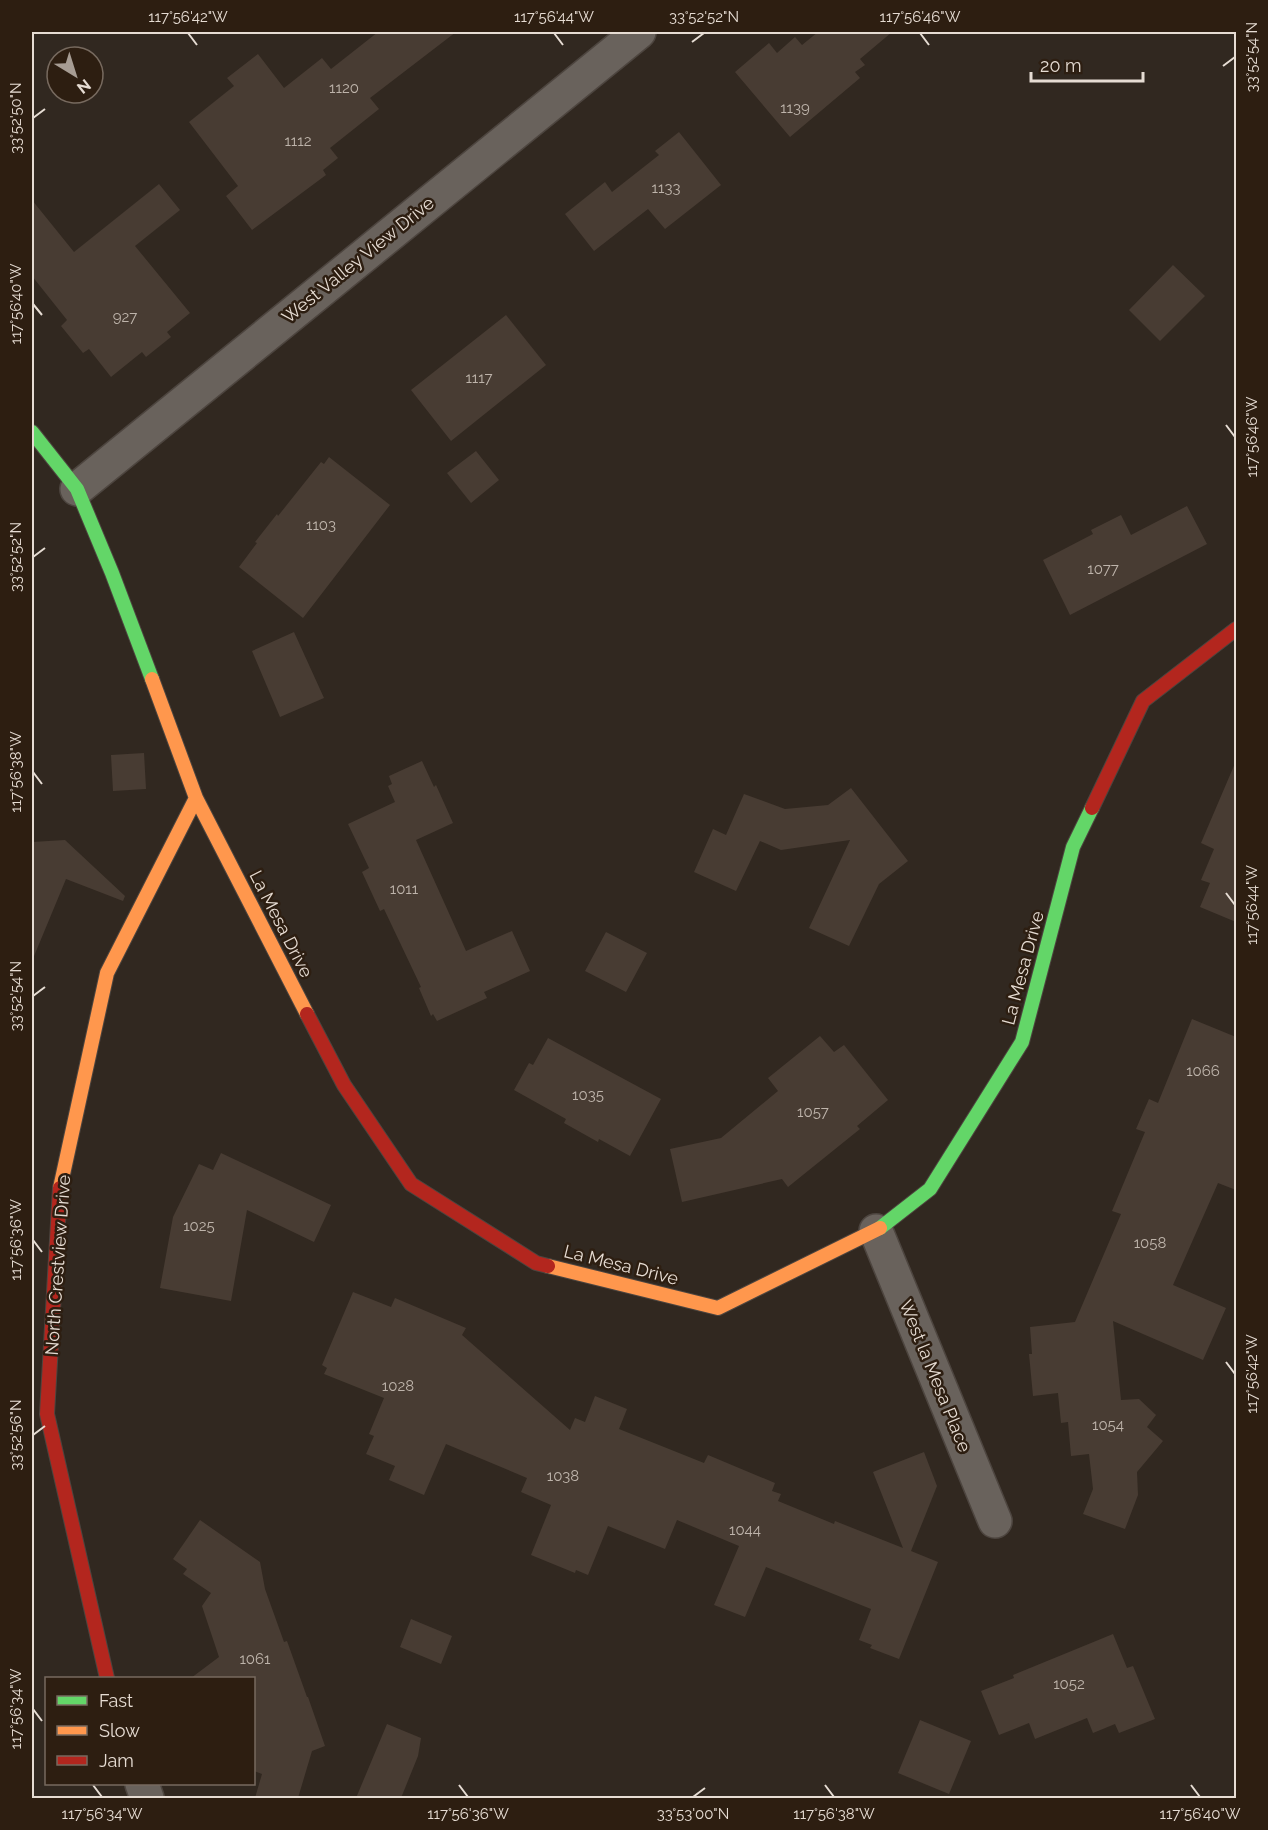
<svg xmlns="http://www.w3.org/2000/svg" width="1268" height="1830" font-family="Raleway,sans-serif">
<rect width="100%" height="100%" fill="#312820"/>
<path fill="#483c33" d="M378,32H456L370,98L379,109L330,148L338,158L323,170L326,175L252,230L226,196L238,186L189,122L234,86L227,78L258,54L284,88L322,58L331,69Z
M818,32H892L860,59L865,65L855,72L860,78L790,137L735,72L769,43L777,53L795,37L802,45Z
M679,132L721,185L665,229L648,209L594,251L565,214L605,182L612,192L659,155L655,151Z
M159,184L180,210L135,246L190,313L167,332L171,337L146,357L142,352L111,377L89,349L83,353L61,326L67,320L32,276V200L74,252Z
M1173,265L1205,296L1160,341L1129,310Z
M506,315L546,365L451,441L411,390Z
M476,451L499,480L471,503L447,473Z
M329,457L390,505L303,618L239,567L257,543L255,542L277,514L278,516L321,462L324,464Z
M1187,506L1207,544L1070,615L1043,560L1093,534L1091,530L1121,515L1131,535Z
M294,632L324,698L280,717L252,651Z
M144,753L146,789L113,791L111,755Z
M422,761L434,787L436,785L453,823L416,840L466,951L512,931L530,971L484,992L487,998L437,1021L433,1014L431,1016L419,988L421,987L384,909L380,911L362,872L369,868L348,824L395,802L388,786L392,784L389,776Z
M1236,761V922L1200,907L1210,883L1201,880L1214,849L1201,843Z
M851,788L908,861L879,884L849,946L809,928L850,840L781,850L760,841L736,891L694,872L713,829L726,835L744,794L785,809L828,805Z
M65,840L125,896L123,901L66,879L32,961V842Z
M606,932L647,953L626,992L585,971Z
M1192,1019L1236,1037V1190L1218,1183L1173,1285L1226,1308L1203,1360L1113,1321L1121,1400L1139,1399L1156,1415L1147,1427L1163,1441L1137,1472L1138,1495L1125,1529L1083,1514L1093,1489L1089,1454L1071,1456L1068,1422L1061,1423L1058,1393L1033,1396L1029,1354H1032L1030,1327L1075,1322L1121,1214L1112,1211L1145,1132L1136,1129L1149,1099L1158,1103Z
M820,1036L834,1052L844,1045L888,1100L857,1126L860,1129L788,1187L782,1179L682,1202L670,1149L721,1138L778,1091L768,1078Z
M548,1038L661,1099L630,1156L599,1139L598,1142L564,1123L566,1119L514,1090L529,1063L533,1065Z
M221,1153L331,1205L314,1242L247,1210L231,1301L160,1288L173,1217L199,1164L213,1170Z
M353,1292L391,1307L395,1298L466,1328L462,1335L570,1430L575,1418L585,1422L595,1396L627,1409L619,1429L704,1463L708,1455L775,1483L772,1491L781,1494L778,1501L834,1524L835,1521L903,1548L873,1472L924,1452L937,1486L911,1551L938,1562L899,1659L870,1648L872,1645L859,1640L871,1609L766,1567L745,1617L714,1605L739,1546L677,1520L665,1549L608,1526L588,1575L576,1570L575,1573L531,1555L551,1505L521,1492L527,1478L446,1444L424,1495L389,1480L395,1466L366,1454L374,1436L369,1434L384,1398L324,1374L327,1368L322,1365Z
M200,1520L260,1562L265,1589L284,1642L287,1641L307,1697H308L325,1746L312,1751L298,1798H255L262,1774L254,1771V1678H191L219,1657L202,1606L211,1593L183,1574L187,1569L173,1559Z
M411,1619L452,1636L441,1664L400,1647Z
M1113,1634L1127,1668L1133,1666L1155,1719L1119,1733L1115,1724L1093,1733L1087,1718L1035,1739L1029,1723L999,1735L981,1691L1014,1678L1013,1675Z
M920,1720L971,1741L949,1794L898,1773Z
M387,1724L421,1738L418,1756L401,1798H356Z"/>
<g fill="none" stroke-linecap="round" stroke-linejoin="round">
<defs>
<path id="street" d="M77,489L639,32
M876,1231L995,1521
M142,1784L147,1798"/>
<path id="fast" d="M32,432L77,489L112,573L152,679
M880,1228L930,1189L1022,1042L1073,847L1092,808"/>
<path id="slow" d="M152,679L196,798L307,1014
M60,1188L107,973L196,798
M548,1266L718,1308L880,1228"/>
<path id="jam" d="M1092,808L1143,701L1236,629
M307,1014L344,1085L411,1184L536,1263L548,1266
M60,1188L47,1414L107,1678"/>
</defs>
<use href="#street" stroke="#4d453f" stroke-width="36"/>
<use href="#fast" stroke="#4d453f" stroke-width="16"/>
<use href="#slow" stroke="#4d453f" stroke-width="16"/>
<use href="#jam" stroke="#4d453f" stroke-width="16"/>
<use href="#street" stroke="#69625c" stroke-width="33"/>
<use href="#fast" stroke="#63d668" stroke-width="14"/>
<use href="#slow" stroke="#ff974d" stroke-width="14"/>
<use href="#jam" stroke="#b3261e" stroke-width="14"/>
</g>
<path fill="none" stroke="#e6dcd3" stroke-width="2" d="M188,33L197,45M554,33L563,45M920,33L929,45M692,42L704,33M1223,66L1235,57M33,118L45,109M33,304L42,315M1226,425L1235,437M33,557L45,548M33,772L42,784M1226,893L1235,905M33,996L45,987M33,1240L42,1252M1226,1362L1235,1374M33,1435L45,1426M33,1709L42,1721M93,1785L102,1797M459,1785L468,1797M825,1785L834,1797M1191,1785L1200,1797M693,1797L705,1788"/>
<g text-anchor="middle" stroke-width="5" stroke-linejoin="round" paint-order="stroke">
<g font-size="15" fill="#beb4ab">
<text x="344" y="93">1120</text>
<text x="795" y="113">1139</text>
<text x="298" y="146">1112</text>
<text x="666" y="193">1133</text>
<text x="125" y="322">927</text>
<text x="479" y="383">1117</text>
<text x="321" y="530">1103</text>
<text x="1103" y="574">1077</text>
<text x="404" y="894">1011</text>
<text x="1203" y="1076">1066</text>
<text x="588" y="1100">1035</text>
<text x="813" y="1117">1057</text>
<text x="199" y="1231">1025</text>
<text x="1150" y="1248">1058</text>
<text x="398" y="1391">1028</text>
<text x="1108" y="1430">1054</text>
<text x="563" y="1481">1038</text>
<text x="745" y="1535">1044</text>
<text x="255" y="1664">1061</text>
<text x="1069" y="1689">1052</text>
</g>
<g font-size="18" fill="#e6dcd3" stroke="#2d1e11">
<text transform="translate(358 260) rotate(-39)" y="6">West Valley View Drive</text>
<text transform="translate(281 924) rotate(63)" y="6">La Mesa Drive</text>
<text transform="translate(1023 968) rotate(-75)" y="6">La Mesa Drive</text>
<text transform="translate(58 1265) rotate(-86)" y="6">North Crestview Drive</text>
<text transform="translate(621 1265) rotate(14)" y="6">La Mesa Drive</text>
<text transform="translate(935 1376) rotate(68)" y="6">West la Mesa Place</text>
</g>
</g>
<rect width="1268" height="1830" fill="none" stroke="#2d1e11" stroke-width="66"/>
<rect x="45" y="1677" width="210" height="108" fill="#2d1e11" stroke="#776a5f" stroke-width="1.5"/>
<rect x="57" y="1696" width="30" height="9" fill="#63d668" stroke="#776a5f" stroke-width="1.5"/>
<text x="99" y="1707" font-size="18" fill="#e6dcd3">Fast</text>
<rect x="57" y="1726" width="30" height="9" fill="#ff974d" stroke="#776a5f" stroke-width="1.5"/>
<text x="99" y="1737" font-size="18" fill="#e6dcd3">Slow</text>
<rect x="57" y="1756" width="30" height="9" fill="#b3261e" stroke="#776a5f" stroke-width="1.5"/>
<text x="99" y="1767" font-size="18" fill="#e6dcd3">Jam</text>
<g transform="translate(75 75) rotate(142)"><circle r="28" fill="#2d1e11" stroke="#776a5f" stroke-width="1.5"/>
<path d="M0-4.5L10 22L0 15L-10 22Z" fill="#a79d94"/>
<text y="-9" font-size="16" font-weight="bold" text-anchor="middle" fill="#e6dcd3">N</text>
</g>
<path d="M1031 72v9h112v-9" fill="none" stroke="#e6dcd3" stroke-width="3"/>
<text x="1040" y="72" font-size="18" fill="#e6dcd3" stroke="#2d1e11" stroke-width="4.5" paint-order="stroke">20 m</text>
<rect x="33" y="33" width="1202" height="1764" fill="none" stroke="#e6dcd3" stroke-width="2"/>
<g font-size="15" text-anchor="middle" fill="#e6dcd3">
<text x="188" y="22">117°56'42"W</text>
<text x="554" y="22">117°56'44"W</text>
<text x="704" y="22">33°52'52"N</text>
<text x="920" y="22">117°56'46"W</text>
<text transform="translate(1252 57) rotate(-90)" y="5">33°52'54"N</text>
<text transform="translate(16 118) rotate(-90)" y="5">33°52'50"N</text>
<text transform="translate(16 304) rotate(-90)" y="5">117°56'40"W</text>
<text transform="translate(1252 437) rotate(-90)" y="5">117°56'46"W</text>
<text transform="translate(16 557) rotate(-90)" y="5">33°52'52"N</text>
<text transform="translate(16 772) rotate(-90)" y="5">117°56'38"W</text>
<text transform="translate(1252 905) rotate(-90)" y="5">117°56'44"W</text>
<text transform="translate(16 996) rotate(-90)" y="5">33°52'54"N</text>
<text transform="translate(16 1240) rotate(-90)" y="5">117°56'36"W</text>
<text transform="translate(1252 1374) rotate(-90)" y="5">117°56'42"W</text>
<text transform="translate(16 1435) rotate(-90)" y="5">33°52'56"N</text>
<text transform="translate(16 1709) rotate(-90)" y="5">117°56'34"W</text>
<text x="102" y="1819">117°56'34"W</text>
<text x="468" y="1819">117°56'36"W</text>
<text x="693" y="1819">33°53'00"N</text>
<text x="834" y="1819">117°56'38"W</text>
<text x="1200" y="1819">117°56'40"W</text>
</g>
</svg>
